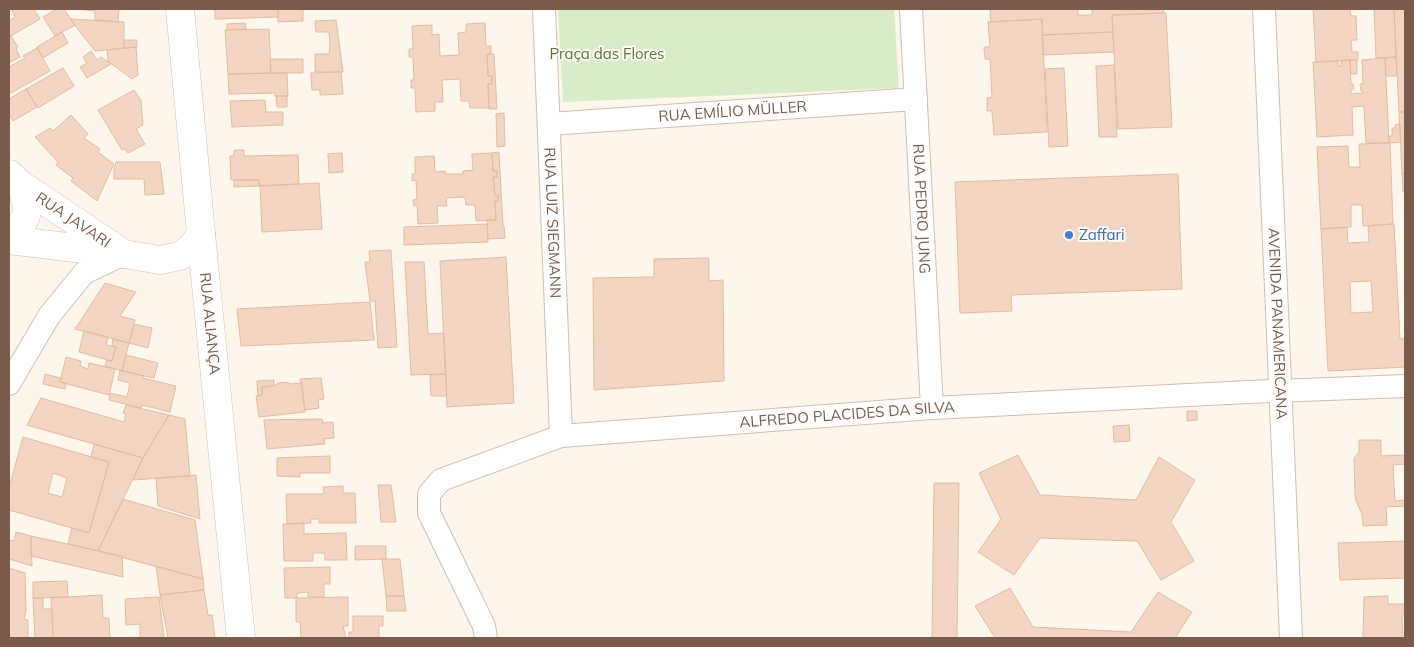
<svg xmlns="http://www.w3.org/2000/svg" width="1414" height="647" font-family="Mulish,sans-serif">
<rect width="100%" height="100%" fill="#fdf6ec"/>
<path fill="#d8ecc9" d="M558,9H894L899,88L563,102Z"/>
<path fill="#f3d5c3" stroke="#e6bba3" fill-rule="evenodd" d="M16,9H34L40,19L9,37V21L15,17L12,11Z
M57,9H64L75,25L55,36L43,17Z
M73,9H119L118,22L95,20V11Z
M215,9H278V17L215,19Z
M278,9H303V21L278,22Z
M990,9H1078V15H1092V9H1163L1164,13L1112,15L1113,32L1042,35V19L991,22Z
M1313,9H1350L1351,16H1356L1357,40H1351L1352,52H1358V60L1316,62Z
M1374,9H1394L1396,57L1376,58Z
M1405,9V112H1399L1394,10Z
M1166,13L1172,127L1118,129L1112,15Z
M70,19L124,22V48L95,51Z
M1042,19L1047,132L994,135L992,111H987V98L992,97L990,59H985L984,47H990L988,22Z
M336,20L343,72H315V54H329L330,44L329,32H316L315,21Z
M245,23L246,29L227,30V24Z
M485,23L486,46H491V54H487L488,76H492V84H488L489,108H470L469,101H461L460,79L442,80L443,102H435V111L416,112L415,88H411V80H414L413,57H409V49H413L412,26L432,25V35L439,34L440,56L459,55L458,33L466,32V24Z
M269,29L271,73L228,74L225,30Z
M62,32L68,43L43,58L37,47Z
M1113,32L1114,52L1043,55L1042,35Z
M11,36L18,47L16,49L20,57L9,63V37Z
M124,40H137V47L124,48Z
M136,47L138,75L132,79L108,61L107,50Z
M37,48L50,71L9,94V67L25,58L23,56Z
M91,51L97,60L101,57L111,64L87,78L80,67L87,63L83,57Z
M487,54H494L497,109H489L488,84H492V76H488Z
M1396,57L1397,76H1386L1385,58Z
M1385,58L1389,143H1366L1364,106L1352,107L1353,135L1317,137L1313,62L1338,61V66H1341V60H1350L1351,84H1353L1354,89H1351V94L1363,93L1362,91H1361L1360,84H1363L1362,60Z
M270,59H303V73H271Z
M1350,60H1357V74H1351Z
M1114,65L1117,137H1099L1096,66Z
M63,68L74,86L38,108L26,89Z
M1064,68L1068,146L1049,147L1045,69Z
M341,72L343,94L320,95V90H312L311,73Z
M287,73L288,96H275V93L229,94L228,74Z
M26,89L37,107L13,121L9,114V99Z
M134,90L141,100L143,125L136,129L145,144L128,153L125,149L122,150L98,110Z
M276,96H287V107H277Z
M265,100L266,112H283V125L232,127L230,101Z
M1399,112H1405V173H1402Z
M504,113L505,146L497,147L496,114Z
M71,115L88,134L84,138L100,149L98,152L114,164L97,201L71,181L73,178L56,165L58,162L35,137L50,128L53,131Z
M1400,124L1401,142L1389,143V136H1392V128H1395V125Z
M1390,143L1393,224L1363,226L1362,205H1351V227L1321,229L1317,147L1348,146L1349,167H1360L1359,144Z
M234,150H244V156L298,155L299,184L259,186V180H231L230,156H234Z
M499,152L503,226H504L505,238L488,239L487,220H496L495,201H498V195L495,196L493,177H497V171H493L492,153Z
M342,153L343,172L329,173L328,154Z
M492,153L493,171H497V177H493L495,196L498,195V201H495L496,220L476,221L475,205H466L465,197L446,198L447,206H437L438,223L418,224L417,205L414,206L413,200L417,199L416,180L412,181V174H415V157L434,156L435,172L445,171V174H463V171L473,170L472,154Z
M116,162H160L164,194L145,195L144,179H114V169Z
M1402,173H1405V192H1403Z
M1178,174L1182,289L1011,295L1012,311L960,313L955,182Z
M234,180H259V186L234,187Z
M319,183L322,229L262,232L260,186Z
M487,224L488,242L404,245V227Z
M1394,224L1400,339L1405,338V367L1328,371L1321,229L1347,227L1348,243L1369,242L1368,226ZM1371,281L1373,312L1351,313L1350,282Z
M391,250L397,347L378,348L375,301H370L365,262H370L369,251Z
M506,257L514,403L447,407L440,261Z
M709,258V281L723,280L724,381L594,390L593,278L654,277V259Z
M405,262H424L428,334L444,333L446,374L411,375Z
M105,283L136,292L120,316L135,320L129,343L75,329Z
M370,302L374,340L241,346L237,309Z
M134,324L152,328L148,348L129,343Z
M84,331L108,337L106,345L116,347L112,361L79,352Z
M113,339L129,343L122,371L105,366L107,360L112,361L116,347L112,346Z
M126,355L158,363L154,378L122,371Z
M66,357L81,361L80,366L88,369L89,363L115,369L109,395L60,382Z
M120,370L144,376L143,378L176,386L170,412L142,405L141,408L109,400L110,393L127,397L130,383L118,380Z
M45,374L61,378L60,382L66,383L65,389L43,384Z
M446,374L447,396H431L430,375Z
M321,378L324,399L318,400L319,408L305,410L300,379Z
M274,380L273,386L262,387V395L258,396L257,381Z
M285,382L289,383V384L302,383L305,412L259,417L256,396L262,395V387L273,386L279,383Z
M41,398L124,422L126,414L123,413L126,405L169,415L143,458L27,425Z
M1187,411H1197V420L1187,421Z
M169,415L185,419L190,476L133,480L143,458Z
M322,419L323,423L333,422L334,438L324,439L325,444L267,449L264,420Z
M1129,425L1130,441L1114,442L1113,426Z
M23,437L109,462L89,533L9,510V488ZM53,473L67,478L62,497L48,493Z
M1359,440H1381V456L1405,455V506L1386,507L1387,525L1363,526L1362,514L1356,501L1355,494L1354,458L1359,452Z
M94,444L143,458L98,551L68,544L72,528L89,533L109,462L91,457Z
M1018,455L1040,495L1136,500L1159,457L1195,480L1171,522L1194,561L1161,580L1137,541L1040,538L1014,575L978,552L1001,519L979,473Z
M330,456V473H300V477L277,476V458Z
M1405,464V500L1395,501L1393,465Z
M196,475L200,519L158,506L156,478Z
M934,483H959L957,638H932Z
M378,485H391L396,522H381Z
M343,486V493H355L356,523H319V519H311V523L287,524L286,494H324L323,487Z
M123,499L195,520L203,579L98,551Z
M304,523V534L346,533L347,560H325V553H313V561H284L283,524Z
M16,532L31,536L32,566L9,559V540L14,541Z
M31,536L122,556L123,577L31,556Z
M1405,541V578L1340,580L1338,543Z
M355,546H386V559L355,560Z
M382,559H400L404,596H386Z
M156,566L203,579L204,590L160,595Z
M330,567V584H324V597H308V592L297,593V598H285L284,568Z
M9,568L25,573L26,611L24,619L28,620V638H9Z
M67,581L68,597L33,598V582Z
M1010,588L1033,627L1131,632L1158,592L1192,612L1175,638H995L975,606Z
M204,590L208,615H212L215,638H168L160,595Z
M102,595L103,618H109L110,638H53L51,598Z
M386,596H404L406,611H387Z
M1388,596V604H1405V638H1363L1364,597Z
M159,597L164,638H140V624L126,625L125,599Z
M348,597V626H343L346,638H301L300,622H296V598Z
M33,598H43V609H52L53,638H35Z
M1405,614V638H1403L1402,615Z
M353,616H383V626H379V638H349V632H353Z"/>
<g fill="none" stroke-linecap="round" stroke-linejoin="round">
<defs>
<g id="minor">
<path id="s1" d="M544,9L561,436"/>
<path id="s2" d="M911,9L932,408"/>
<path id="s3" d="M1264,9L1291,638"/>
<path id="s4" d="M549,124L916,99"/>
<path d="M9,384L49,316L84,273L124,254"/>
<path id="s5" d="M486,638L484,626L429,513V494L441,480L561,436L932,408L1248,392L1405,386"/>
</g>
<path id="tertiary" d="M180,9L201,234
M9,240L124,254"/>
<g id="secondary">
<path id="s6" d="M9,174L21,185L124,254L160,260L180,256L192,247L201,234"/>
<path d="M9,234C32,219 29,209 21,185"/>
<path id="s7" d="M201,234L241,638"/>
</g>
</defs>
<use href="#minor" stroke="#d1beb0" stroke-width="24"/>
<use href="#tertiary" stroke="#d1beb0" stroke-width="29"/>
<use href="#secondary" stroke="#d6c0b0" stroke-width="29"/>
<use href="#minor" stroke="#fff" stroke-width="22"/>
<use href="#tertiary" stroke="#fff" stroke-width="28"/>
<use href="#secondary" stroke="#fff" stroke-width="28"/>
</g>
<circle fill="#3f7fe0" stroke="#fffaf3" stroke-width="2" cx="1069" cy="235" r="5"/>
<g text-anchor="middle" stroke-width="4" stroke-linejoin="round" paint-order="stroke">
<g font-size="15" fill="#537a41" stroke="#fffaf3">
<text x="607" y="59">Praça das Flores</text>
</g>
<g font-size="15" fill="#7a5c4d" stroke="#fffaf3">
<text dy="5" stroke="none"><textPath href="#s4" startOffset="184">RUA EMÍLIO MÜLLER</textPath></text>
<text dy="5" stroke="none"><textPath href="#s2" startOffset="200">RUA PEDRO JUNG</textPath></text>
<text dy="5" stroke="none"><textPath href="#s6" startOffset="79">RUA JAVARI</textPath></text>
<text dy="5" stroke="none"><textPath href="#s1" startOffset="214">RUA LUIZ SIEGMANN</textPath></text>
<text dy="5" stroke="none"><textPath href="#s3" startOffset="315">AVENIDA PANAMERICANA</textPath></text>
<text dy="5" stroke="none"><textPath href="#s7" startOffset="90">RUA ALIANÇA</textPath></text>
<text dy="5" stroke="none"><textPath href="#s5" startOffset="590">ALFREDO PLACIDES DA SILVA</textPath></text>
</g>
<g font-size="15" fill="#366cbe" stroke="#fffaf3" text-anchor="start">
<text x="1079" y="240">Zaffari</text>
</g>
</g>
<rect width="1414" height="647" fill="none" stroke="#7a5c4d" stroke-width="20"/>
</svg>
